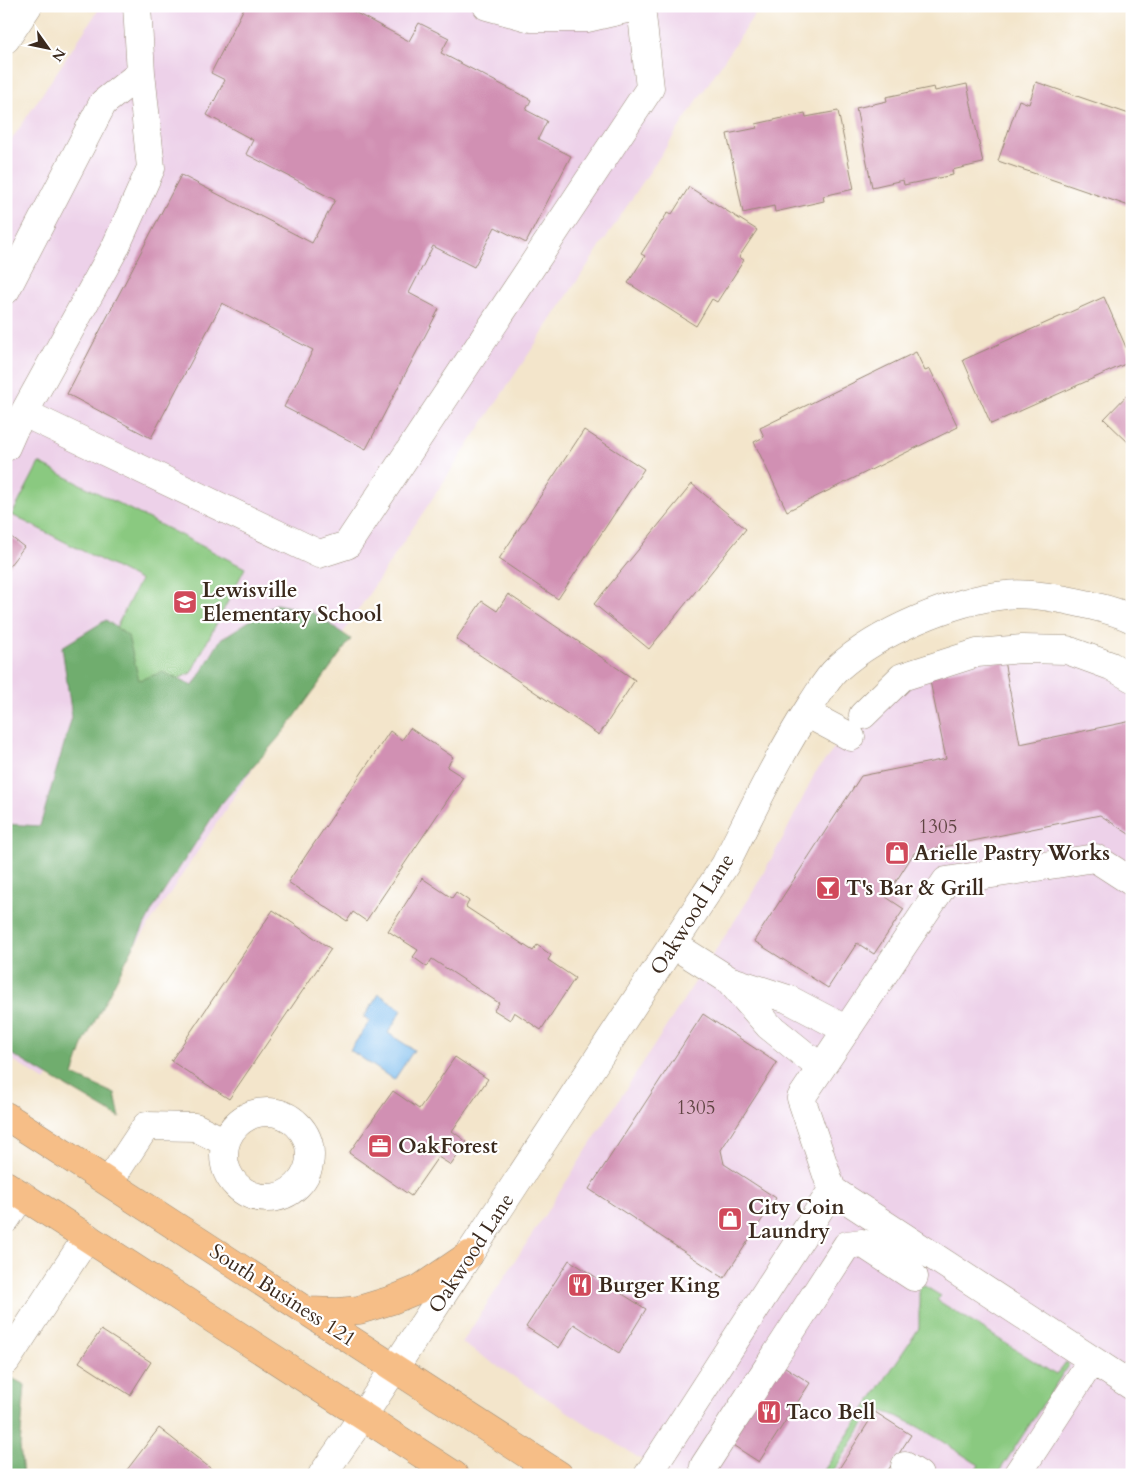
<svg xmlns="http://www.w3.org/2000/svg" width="1138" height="1481" font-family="Cardo,serif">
<rect width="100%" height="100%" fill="#fff"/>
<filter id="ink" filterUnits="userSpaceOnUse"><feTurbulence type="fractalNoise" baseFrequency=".02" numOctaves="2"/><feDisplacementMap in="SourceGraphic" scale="10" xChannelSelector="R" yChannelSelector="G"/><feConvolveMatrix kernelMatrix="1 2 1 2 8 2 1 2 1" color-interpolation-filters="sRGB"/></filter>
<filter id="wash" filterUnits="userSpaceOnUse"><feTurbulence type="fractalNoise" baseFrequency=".0096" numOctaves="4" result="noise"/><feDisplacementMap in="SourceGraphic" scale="20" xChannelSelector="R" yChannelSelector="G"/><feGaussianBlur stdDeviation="1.12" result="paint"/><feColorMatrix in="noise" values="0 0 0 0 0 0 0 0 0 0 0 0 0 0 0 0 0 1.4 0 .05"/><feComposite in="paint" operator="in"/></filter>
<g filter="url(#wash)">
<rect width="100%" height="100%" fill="#f3e5cb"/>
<path fill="#edd1e9" d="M101,6H760L45,1081L6,1056V148Z
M1036,634L1092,645L1132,663V1475H665L462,1343L750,897L785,834L815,773L831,753L867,699L991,639Z"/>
<path fill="#8ac980" stroke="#627a4f" d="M39,463L245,568L191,673L135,698L109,642L140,580L12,515Z
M923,1285L941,1296L937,1300L1056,1375L1066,1362L1069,1364L997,1475H973L979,1465C952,1449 902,1411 873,1410L831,1475H821L919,1328V1287Z"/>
<path fill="#6fad6e" stroke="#556c46" d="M276,604L310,611L351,639L286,729L221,804L154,907L84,1042L73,1075L115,1094L120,1118L6,1051V824L40,826L72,717L62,647L106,620L128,636L139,680L163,672L193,686L221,639Z
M6,1375L25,1385L20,1446L23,1475H6Z"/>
<path fill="#79bbee" stroke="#5a7286" d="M379,994L402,1010L388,1033L414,1050L394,1080L350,1050L370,1021L364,1017Z"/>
<g id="blocks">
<path fill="#d190b3" d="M245,6H343L409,41L419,23L449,38L441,53L531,100L526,110L547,121L538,139L571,156L526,243L495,227L474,267L433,246L409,293L439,309L366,449L284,407L313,350L222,303L151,438L67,394L181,175L312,243L335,200L246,154L253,140L207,115L225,80L211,73Z
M1036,82L1132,115V207L998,161L1019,100L1029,104Z
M967,84L983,163L952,170L953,175L904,185L903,180L872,187L856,108L887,101L886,97L934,87L935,91Z
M838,111L854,189L823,196L824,201L775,212L774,206L743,213L727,134L757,128L756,124L805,113L806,117Z
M689,187L757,230L739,257L744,260L717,302L712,299L696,326L628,283L645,256L641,254L668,212L672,214Z
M1104,297L1132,361L991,424L963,360Z
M916,352L925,371L930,369L958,427L787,511L754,442L764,437L760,428Z
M1132,390V446L1104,419Z
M584,430L644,469L558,599L499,559Z
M692,484L746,529L649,649L594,604Z
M6,533L24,547L6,570Z
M508,594L635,680L599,735L456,639L482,601L497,611Z
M1004,661L1020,744L1132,721V836L1100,815L914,853L886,897L904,909L874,954L857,943L828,988L754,941L861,776L946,759L929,676Z
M410,728L453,757L447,767L463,777L366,921L353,912L347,921L288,882L390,731L402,740Z
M422,878L452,898L456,892L469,901L466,907L533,951L537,945L551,955L548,960L575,978L541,1030L514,1012L510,1020L494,1010L499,1003L432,959L427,967L413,957L418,950L388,931Z
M273,910L331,949L229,1099L171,1061Z
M703,1014L777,1063L721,1150L724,1164L776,1198L724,1278L589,1189Z
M455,1057L488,1079L452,1131L467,1142L451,1165L438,1157L411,1196L349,1153L393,1091L419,1109Z
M569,1260L646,1309L619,1353L574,1324L559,1348L526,1327Z
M101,1330L151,1362L130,1395L79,1362Z
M779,1363L810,1383L759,1462L728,1442Z
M875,1412L911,1435L885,1475H835Z
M159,1428L219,1475H123Z"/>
</g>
</g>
<g filter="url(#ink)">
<use href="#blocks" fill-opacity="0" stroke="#978874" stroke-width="1"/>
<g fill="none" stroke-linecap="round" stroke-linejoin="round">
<defs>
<path id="minor" d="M137,6L141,73L151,168L115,248L24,413L319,554L347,545L650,88L641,6
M487,6L531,18H587L639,6
M6,39L28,6
M6,290L103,103L141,73
M6,447L14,429L24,413
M806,713L851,737
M863,715L902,677L977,653L1022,649L1067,650L1111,666L1132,678
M1132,882L1095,858L946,881L801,1098L832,1190L1132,1386
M674,945L729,980L788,999L847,1030
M729,980L769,1026L821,1068
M224 1155a43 43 0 1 1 86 0a43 43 0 1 1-86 0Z
M109,1182L146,1126L195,1127L225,1142
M6,1219L22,1195
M6,1361L87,1237
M704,1466L847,1245L862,1243L914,1277
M905,1466L919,1475
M322,1475L363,1416L725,865C752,811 778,756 811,705C819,693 827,678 838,668C878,632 953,600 1006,595C1028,592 1063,599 1085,604C1101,608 1117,611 1132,619
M648,1475L832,1190
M1017,1475L1092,1360"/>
<path id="major" d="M6,1116L559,1475
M6,1185L454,1475
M309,1311L338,1312L359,1310L392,1300L419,1289L469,1255"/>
</defs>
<use href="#minor" stroke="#978874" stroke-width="29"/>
<use href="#major" stroke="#978874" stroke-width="29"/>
<use href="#minor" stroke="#fff" stroke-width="28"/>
<use href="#major" stroke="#f6be87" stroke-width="28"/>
</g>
</g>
<defs>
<symbol id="school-square" viewBox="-11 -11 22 22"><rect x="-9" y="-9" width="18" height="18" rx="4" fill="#d1495b" stroke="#fff"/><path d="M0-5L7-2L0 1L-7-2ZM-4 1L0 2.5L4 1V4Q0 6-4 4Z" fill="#fff"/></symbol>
<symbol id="shop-square" viewBox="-11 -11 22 22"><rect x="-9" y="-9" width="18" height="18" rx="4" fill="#d1495b" stroke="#fff"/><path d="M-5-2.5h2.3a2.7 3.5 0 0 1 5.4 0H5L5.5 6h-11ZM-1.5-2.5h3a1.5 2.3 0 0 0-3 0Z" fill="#fff"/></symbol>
<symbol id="bar-square" viewBox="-11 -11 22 22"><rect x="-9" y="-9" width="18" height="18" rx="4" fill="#d1495b" stroke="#fff"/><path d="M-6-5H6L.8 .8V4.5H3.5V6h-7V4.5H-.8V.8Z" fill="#fff"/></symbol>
<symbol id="office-square" viewBox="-11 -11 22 22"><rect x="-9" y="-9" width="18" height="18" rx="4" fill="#d1495b" stroke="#fff"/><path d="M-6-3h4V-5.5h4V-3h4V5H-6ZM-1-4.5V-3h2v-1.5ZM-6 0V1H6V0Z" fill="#fff"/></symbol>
<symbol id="restaurant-square" viewBox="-11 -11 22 22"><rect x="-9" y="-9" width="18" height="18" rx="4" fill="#d1495b" stroke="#fff"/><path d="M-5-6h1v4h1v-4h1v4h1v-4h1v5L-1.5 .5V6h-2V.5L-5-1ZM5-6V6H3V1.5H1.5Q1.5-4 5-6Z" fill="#fff"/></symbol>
</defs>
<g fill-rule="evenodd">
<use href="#school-square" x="171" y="588" width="28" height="28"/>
<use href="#shop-square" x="883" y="839" width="28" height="28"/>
<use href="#bar-square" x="814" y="874" width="28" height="28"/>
<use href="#office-square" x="366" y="1132" width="28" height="28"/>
<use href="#shop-square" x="716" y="1205" width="28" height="28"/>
<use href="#restaurant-square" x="566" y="1271" width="28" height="28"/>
<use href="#restaurant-square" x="755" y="1398" width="28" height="28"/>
</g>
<g text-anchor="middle" stroke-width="4.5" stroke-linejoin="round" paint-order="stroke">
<g font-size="19" fill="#604443">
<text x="938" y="833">1305</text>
<text x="696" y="1114">1305</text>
</g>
<g font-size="21" font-weight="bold" fill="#3b2a1e" stroke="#fff" text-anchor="start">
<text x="202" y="597">Lewisville<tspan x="202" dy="24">Elementary School</tspan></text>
<text x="914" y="860">Arielle Pastry Works</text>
<text x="846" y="895">T's Bar &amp; Grill</text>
<text x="398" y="1153">OakForest</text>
<text x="748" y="1214">City Coin<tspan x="748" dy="24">Laundry</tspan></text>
<text x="598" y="1292">Burger King</text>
<text x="786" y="1419">Taco Bell</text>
</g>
<g font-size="21" fill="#3b2a1e" stroke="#fff">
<text transform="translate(692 914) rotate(-58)" y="7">Oakwood Lane</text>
<text transform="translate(471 1253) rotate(-57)" y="7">Oakwood Lane</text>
<text transform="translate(283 1295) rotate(33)" y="7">South Business 121</text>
</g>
</g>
<rect width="1138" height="1481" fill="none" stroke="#fff" stroke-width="25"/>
<g transform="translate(48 48) rotate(123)" stroke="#ffffff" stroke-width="4" paint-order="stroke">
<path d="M0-4L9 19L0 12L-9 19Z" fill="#3b2a1e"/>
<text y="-8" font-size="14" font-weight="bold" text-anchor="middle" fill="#3b2a1e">N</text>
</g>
</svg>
